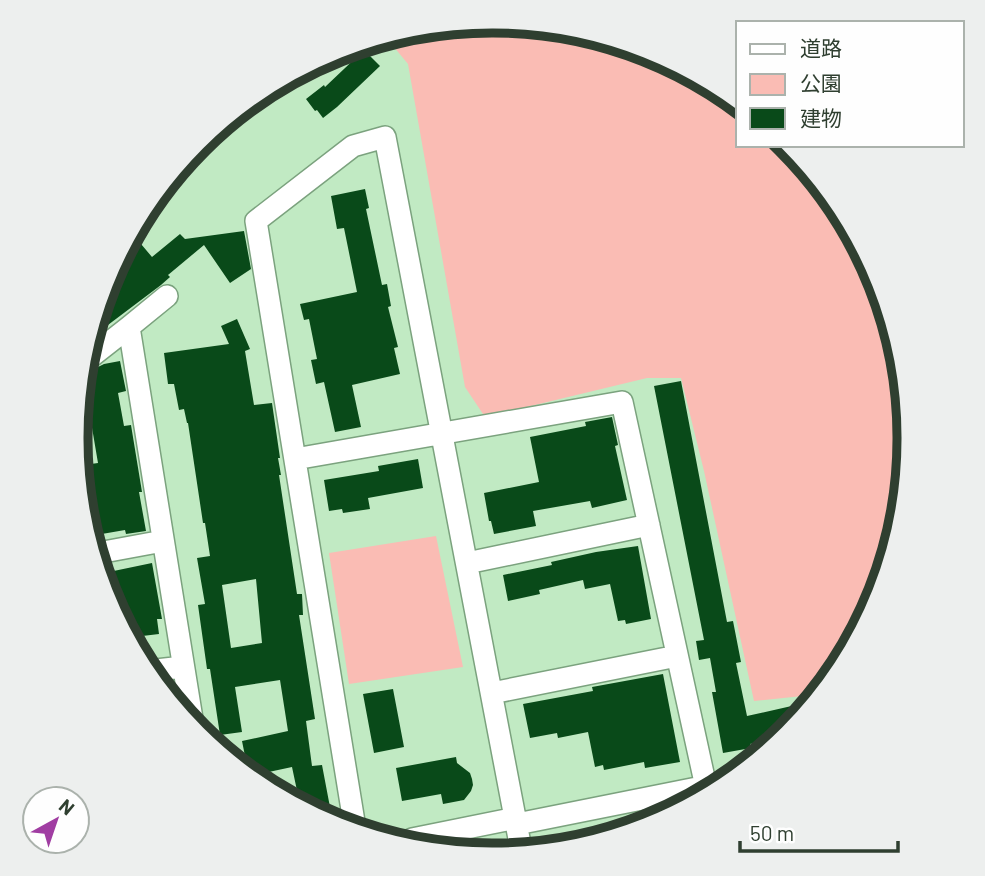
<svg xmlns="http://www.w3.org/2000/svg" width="985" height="876" font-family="Barlow,'Noto Sans JP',sans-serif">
<rect width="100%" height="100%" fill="#c1eac3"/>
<path fill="#fabcb4" d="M492,21L652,53L738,110V145H789L878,279L909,438L878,598L812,695L754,701L704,471L681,378H647L485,417L465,387L408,64L389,41Z
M436,536L463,667L349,684L329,553Z"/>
<path fill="#094a19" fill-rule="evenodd" d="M364,50L380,66L337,107L323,118L317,110L315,111L306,99L324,85L325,87Z
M365,189L369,208L366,209L382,285L387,284L391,306L388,307L398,347L394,348L400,374L352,385L361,427L335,432L324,382L316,384L311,360L317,359L309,319L304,320L300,304L357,292L344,228L337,229L331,196Z
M244,231L251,269L230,283L204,245L168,275L170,277L161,285L96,334L105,290L123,276L115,266L141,244L152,257L180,234L185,239Z
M237,319L250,349L245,351L254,405L272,403L280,458H278L281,475H279L297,594H302L303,615H299L315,719L306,721L312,766L322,765L333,823L299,800L292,767L264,773L261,775L247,766L242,741L288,731L280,680L235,687L242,732L220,735L210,669H207L198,605L205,604L197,558L210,556L205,523H203L188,423H187L184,409L179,410L174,384H168L164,353L229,344L221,326ZM256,579L262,643L231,648L222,585Z
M120,361L126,391L118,393L124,426L131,425L142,492H139L146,531L126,534L125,530L96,535L84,465L98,463L89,410L81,411L89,369H94L104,364Z
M681,381L727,622L733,621L741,662L736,663L747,716L796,705L798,716L787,733L781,737L750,744L751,748L723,753L712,692H716L710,658L699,660L696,641L704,640L654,386Z
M612,417L618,445L615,446L627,500L592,508L590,501L533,511L536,526L494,534L491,521H489L484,493L539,482L530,437L586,426L585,422Z
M418,459L423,488L368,498L370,509L343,513L342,509L329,511L324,480L379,471L378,466Z
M638,546L651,619L626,624L625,620L618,621L610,584L585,589L583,580L539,590L540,594L508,601L503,575L552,565L551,562L596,552Z
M152,563L162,619H157L159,634L134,637L107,597L104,573Z
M663,674L680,762L645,768L644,762L604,770L603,765L595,767L588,732L558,738L557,733L530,738L523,704L593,691L592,687Z
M393,689L404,747L374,753L363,694Z
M456,757L457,763L470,773L472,779L473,785L471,791L464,800L443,804L441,794L402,801L396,768Z"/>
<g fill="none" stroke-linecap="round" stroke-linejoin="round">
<defs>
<path id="street" d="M129,327L193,725
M92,356L129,327L167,296
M295,459L622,402L706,787
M98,553L163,541
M467,563L649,525
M156,670L183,667
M492,693L677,656
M517,824L707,786
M355,828L256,221L353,146L385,137L521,849
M412,839L516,818"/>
</defs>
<use href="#street" stroke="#7ba27e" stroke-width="24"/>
<use href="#street" stroke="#fff" stroke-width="21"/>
</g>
<path d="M0 0H985V876H0ZM492 33H493A404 404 0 0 1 897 437V439A404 404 0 0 1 493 843H492A404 404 0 0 1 88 439V437A404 404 0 0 1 492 33Z" fill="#edefee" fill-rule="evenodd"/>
<path fill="none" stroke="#2f3f30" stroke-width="9" d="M492 33H493A404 404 0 0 1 897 437V439A404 404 0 0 1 493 843H492A404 404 0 0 1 88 439V437A404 404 0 0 1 492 33Z"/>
<rect x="736" y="21" width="228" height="126" fill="#fefefe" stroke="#abb2ac" stroke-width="2"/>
<rect x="750" y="44" width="35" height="10" fill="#ffffff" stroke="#abb2ac" stroke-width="2"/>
<text x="800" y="56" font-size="21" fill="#2f3f30">道路</text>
<rect x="750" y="74" width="35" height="21" fill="#fabcb4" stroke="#abb2ac" stroke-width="2"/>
<text x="800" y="91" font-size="21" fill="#2f3f30">公園</text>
<rect x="750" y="108" width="35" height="21" fill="#094a19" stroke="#abb2ac" stroke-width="2"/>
<text x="800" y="126" font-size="21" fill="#2f3f30">建物</text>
<g transform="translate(56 820) rotate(40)"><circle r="33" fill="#fefefe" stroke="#abb2ac" stroke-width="2"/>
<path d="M0-5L12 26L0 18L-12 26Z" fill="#a03da2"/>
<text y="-10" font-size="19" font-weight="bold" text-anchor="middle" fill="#2f3f30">N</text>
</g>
<path d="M740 841v10h158v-10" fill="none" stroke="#2f3f30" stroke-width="3.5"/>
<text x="750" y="841" font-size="21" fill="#2f3f30" stroke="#fefefe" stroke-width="5" paint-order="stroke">50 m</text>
</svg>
